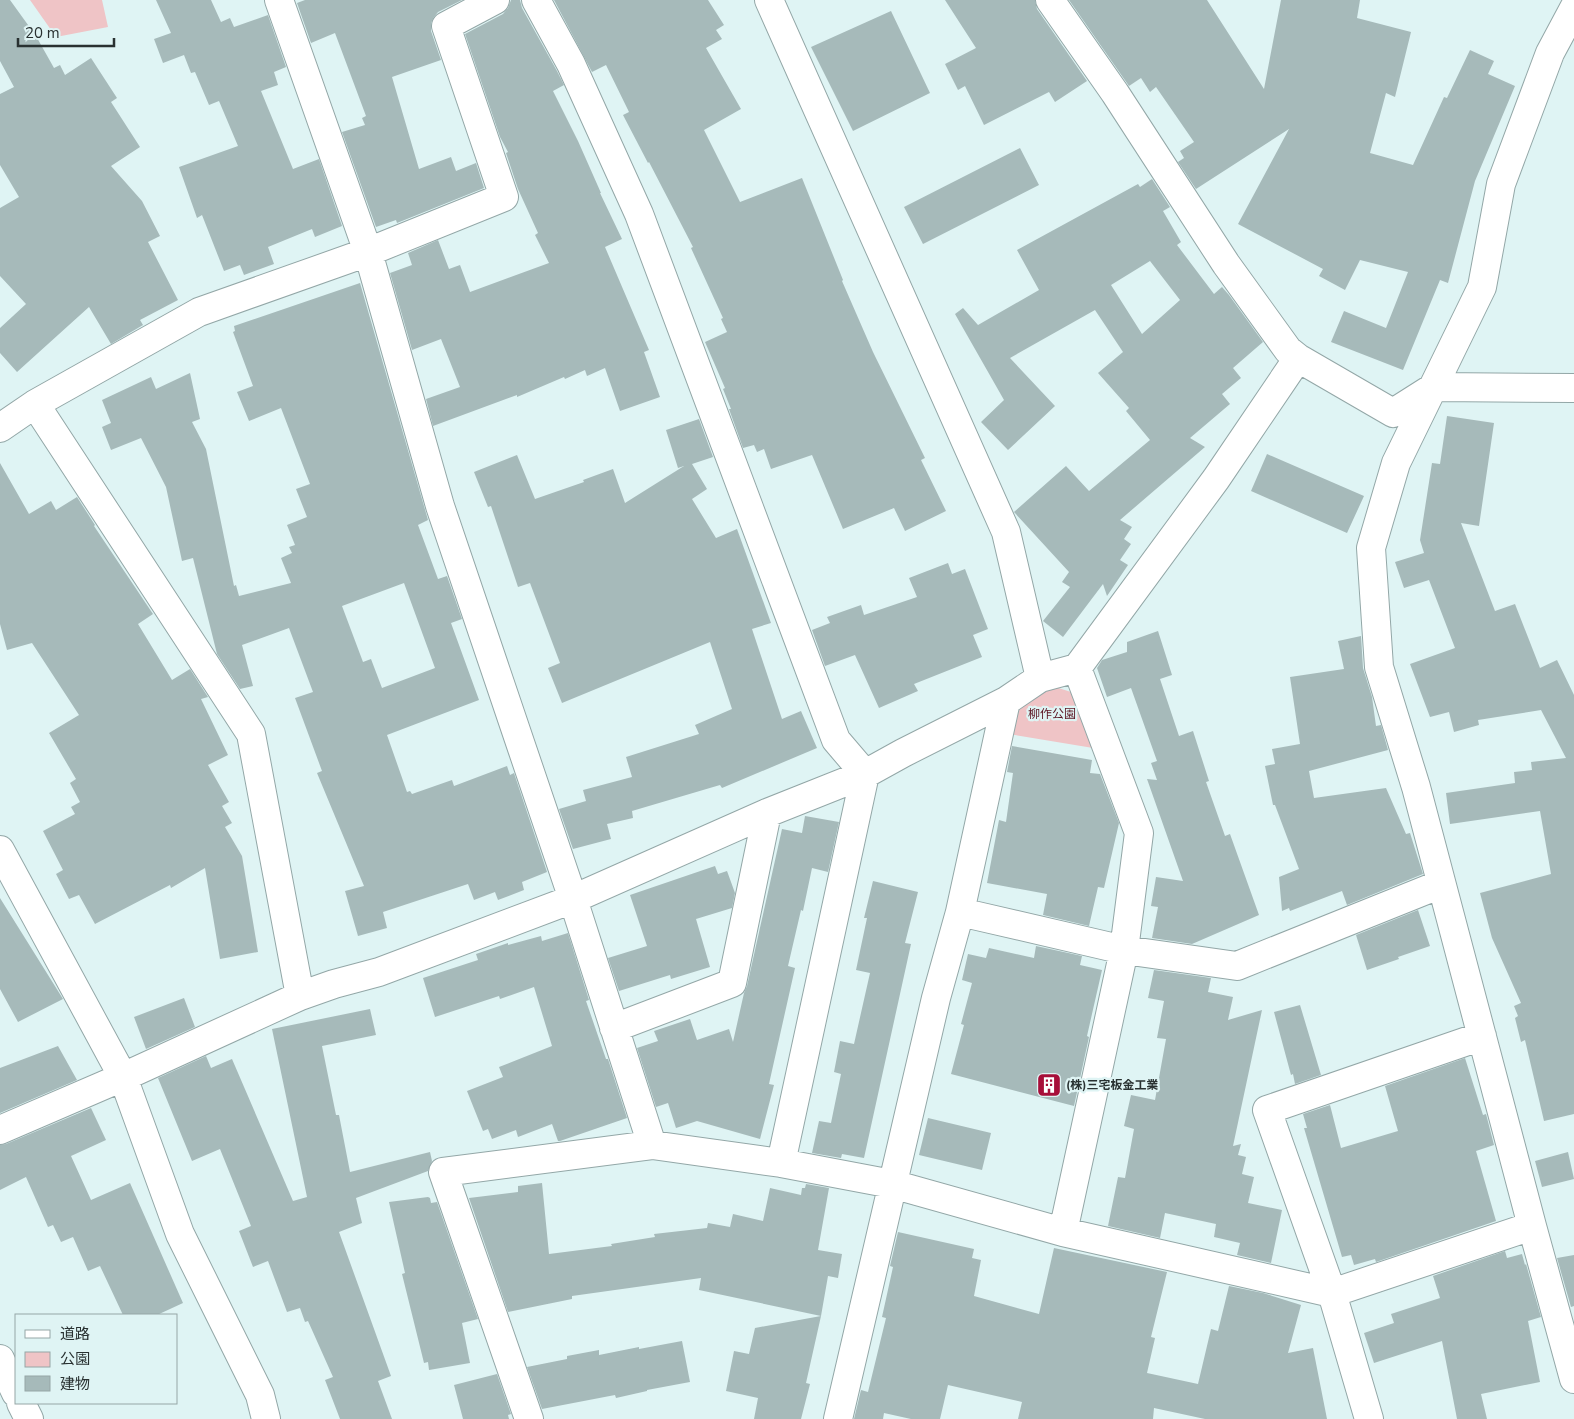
<svg xmlns="http://www.w3.org/2000/svg" width="1574" height="1419" font-family="'Nunito Sans','Noto Sans JP',sans-serif">
<rect width="100%" height="100%" fill="#dff4f4"/>
<path fill="#efc4c6" d="M30,0H102L108,27L56,37Z
M1049,685L1071,692L1093,748L1009,734L1019,703Z"/>
<path fill="#a6baba" fill-rule="evenodd" d="M0,0H10L36,36L54,68L60,65L65,75L91,58L117,98L111,102L140,147L111,166L142,201L160,236L148,242L178,300L140,320L143,325L111,344L89,307L17,372L0,353V328L26,304L0,276V208L19,197L0,165V94L14,87L0,61Z
M156,0H211L221,22L230,18L234,27L268,15L286,67L274,72L278,85L261,91L293,169L319,159L342,226L315,237L312,229L268,247L274,264L244,275L240,265L224,271L202,215L197,218L179,167L238,146L219,101L209,105L195,72L191,73L184,55L163,63L154,39L171,33Z
M305,0H462L438,12L434,17L431,23V31L441,60L392,77L419,169L451,157L456,171L476,163L484,188L397,223L396,220L376,227L342,132L365,125L362,118L366,116L335,33L311,43L297,3Z
M511,0H520L522,8L557,71L564,85L553,91L578,141L601,193H600L622,239L605,247L649,350L644,352L660,397L620,411L605,368L587,376L585,370L565,379L564,377L517,397V395L433,426L426,399L460,387L441,339L412,350L390,273L412,265L408,253L438,240L449,269L460,265L470,292L549,263L535,235L538,233L518,189L506,153L508,152L500,137L465,34L503,14L508,8Z
M554,0H708L724,25L716,30L722,39L706,48L741,109L704,130L740,202L802,178L843,280L842,281L873,352L925,458L921,460L946,511L905,531L894,508L843,529L812,455L771,469L764,449L757,452L754,445L743,448L729,409H731L723,389L725,388L705,342L727,332L721,319L723,318L691,248L693,247L649,162L648,163L623,115L629,112L606,65L592,72Z
M945,0H1035L1037,9L1087,81L1055,102L1049,92L984,125L965,86L958,90L945,64L976,48Z
M1069,0H1207L1264,89L1281,0H1360L1357,18L1411,32L1395,97L1386,93L1370,153L1413,165L1444,97L1447,98L1470,50L1494,61L1488,74L1515,86L1475,181L1448,283L1440,280L1403,370L1331,342L1344,311L1386,328L1408,272L1360,260L1345,290L1319,276L1323,269L1238,224L1289,129L1196,189L1178,162L1184,158L1180,151L1194,142L1156,87L1150,92L1141,78L1129,86Z
M891,11L930,93L853,131L811,47Z
M1020,148L1039,185L923,244L904,207Z
M1152,179L1170,207L1163,211L1181,242L1177,245L1214,294L1222,287L1229,295L1263,342L1233,368L1241,378L1222,394L1230,404L1190,438L1205,447L1120,520L1132,527L1124,539L1131,544L1120,560L1128,565L1107,596L1103,584L1063,637L1043,621L1070,587L1062,582L1069,572L1014,512L1066,466L1089,491L1150,440L1126,411L1129,408L1098,373L1123,352L1095,310L1010,358L1055,406L1008,450L981,422L1004,400L955,314L963,308L978,325L1039,290L1017,250L1138,184L1140,187ZM1150,261L1180,300L1142,334L1111,285Z
M360,283L428,520L418,525L438,579L447,576L462,619L451,623L479,700L387,735L407,792L410,791L412,794L452,780L454,786L507,766L510,775L514,773L547,872L522,882L524,890L498,900L495,892L474,900L468,884L383,912L387,928L358,936L345,891L364,886L317,773L322,771L295,698L313,692L289,628L242,645L253,686L240,689L217,654L193,558L182,561L166,487L141,438L111,450L102,427L111,423L102,400L151,377L156,389L190,373L200,419L192,422L206,449L234,586L236,585L239,596L291,583L281,558L292,553L289,547L295,545L287,525L307,517L296,489L310,484L281,408L249,421L237,392L253,386L233,332L235,331L234,326ZM404,583L435,668L382,688L371,659L363,662L342,606Z
M1447,416L1494,423L1479,526L1461,523L1495,611L1515,604L1540,668L1557,660L1574,695V1114L1544,1121L1525,1040L1521,1042L1515,1018L1518,1016L1514,1006L1521,1003L1492,938L1480,893L1551,874L1540,811L1450,824L1446,793L1515,783L1514,772L1532,770L1531,762L1566,758L1541,710L1478,720L1479,725L1454,732L1449,712L1430,717L1410,664L1455,648L1429,580L1404,588L1395,562L1424,553L1420,540L1432,463L1440,464Z
M699,419L713,457L692,464L707,489L692,499L716,538L737,529L771,623L752,629L782,719L801,711L817,748L722,788L720,785L632,811L633,818L607,824L611,839L573,849L559,809L586,801L583,790L632,777L626,757L699,734L695,725L732,709L710,642L562,703L548,668L560,663L530,583L518,587L491,506L488,507L474,472L517,455L535,499L584,482L583,480L613,469L625,503L684,466L678,468L666,430Z
M1267,454L1364,496L1347,533L1251,491Z
M0,463L29,514L51,501L56,510L77,497L95,525L94,526L153,614L138,624L172,680L190,669L208,697L201,699L228,755L208,765L229,802L222,806L232,823L225,827L242,856L258,952L220,959L205,868L171,888L170,885L95,924L79,895L69,899L56,874L63,870L43,831L75,814L71,807L80,802L70,783L76,779L49,733L79,715L32,643L7,650L0,624Z
M948,563L952,574L965,569L988,629L973,635L982,657L914,684L918,691L879,708L855,655L825,666L812,630L830,623L827,617L861,605L864,615L917,597L909,578Z
M1158,631L1172,675L1160,679L1179,736L1193,731L1209,781L1206,782L1225,836L1230,834L1259,915L1192,944L1152,938L1158,907L1151,906L1156,877L1183,881L1147,779L1157,780L1151,763L1157,761L1131,688L1107,697L1097,668L1102,660L1127,652V642Z
M1361,636L1363,668L1372,697L1376,726L1381,725L1388,750L1309,771L1314,798L1386,788L1406,834L1410,833L1423,874L1347,905L1342,891L1290,911L1289,908L1282,911L1279,877L1299,869L1275,805H1273L1265,766L1275,764L1272,749L1300,744L1290,677L1344,669L1338,641Z
M1012,746L1092,760L1090,773L1100,774L1119,823L1104,888L1098,887L1089,926L1043,915L1047,894L987,883L999,820L1006,822L1013,773L1007,772Z
M805,816L839,822L828,872L812,868L803,911L801,910L788,966L795,968L769,1084L774,1085L760,1139L697,1121L676,1128L668,1103L656,1107L637,1048L658,1041L654,1031L690,1019L697,1040L729,1029L733,1042L744,993L747,986L782,829L802,833Z
M715,866L718,874L727,871L735,893L732,908L696,919L710,967L671,979L670,975L619,991L608,958L647,946L630,895Z
M873,881L918,892L905,943L911,944L864,1158L842,1154L841,1158L812,1153L819,1121L831,1123L841,1074L834,1072L840,1041L854,1044L870,973L856,970L867,918H864Z
M0,898L63,999L18,1022L0,989Z
M1418,910L1430,946L1398,957L1399,959L1367,970L1356,935Z
M568,933L589,1000L586,1001L606,1059H608L627,1118L560,1141H558L552,1124L518,1137L516,1130L492,1139L488,1129L483,1131L467,1091L503,1077L499,1067L552,1046L534,987L500,999L499,996L435,1017L423,978L478,960L476,954L508,943V945L541,936L542,941Z
M1036,946L1082,956L1080,965L1102,970L1087,1036L1089,1037L1074,1106L951,1074L964,1025L961,1024L972,983L962,980L968,954L986,958L989,948L1034,958Z
M1154,970L1211,978L1208,992L1233,997L1228,1020L1262,1010L1233,1146L1241,1144L1238,1155L1246,1157L1242,1174L1254,1177L1248,1203L1282,1210L1271,1263L1237,1255L1240,1243L1214,1237L1216,1224L1165,1213L1160,1238L1108,1226L1118,1177L1125,1178L1134,1129L1124,1126L1131,1095L1155,1100L1166,1039L1157,1038L1164,1001L1148,998Z
M184,998L195,1027L146,1049L134,1017Z
M1300,1005L1321,1075L1295,1084L1293,1074L1291,1075L1274,1012Z
M370,1009L376,1035L322,1046L336,1115H339L350,1172L430,1152L432,1161L428,1171L356,1198L362,1223L339,1232L391,1376L378,1381L392,1419H340L325,1380L333,1377L308,1321L305,1322L300,1308L287,1312L268,1261L253,1267L239,1231L251,1226L220,1149L192,1161L158,1078L206,1056L211,1068L232,1059L293,1201L307,1197L272,1029Z
M58,1046L77,1080L0,1113V1068Z
M1465,1058L1483,1115L1486,1114L1494,1145L1476,1151L1496,1221L1376,1262L1375,1259L1354,1265L1351,1255L1342,1257L1304,1128H1307L1303,1114L1330,1105L1341,1148L1398,1131L1385,1086Z
M91,1108L106,1140L71,1156L91,1200L130,1183L183,1303L157,1315H123L100,1266L88,1271L73,1237L61,1242L53,1225L48,1227L26,1177L0,1190V1145L6,1144Z
M928,1118L991,1133L982,1170L919,1155Z
M1568,1152L1574,1179L1542,1187L1535,1161Z
M542,1183L549,1254L612,1246L611,1244L655,1237L654,1234L707,1228L708,1223L730,1227L733,1214L763,1221L770,1188L801,1195L802,1188H805L806,1184L829,1188L818,1250L842,1254L838,1278L828,1276L821,1316L699,1290L701,1278L572,1296V1299L508,1312L469,1198L518,1192V1186Z
M428,1197L430,1198L431,1203L437,1202L478,1319L462,1323L470,1363L429,1370L428,1362L424,1363L402,1274L405,1273L389,1202Z
M898,1232L974,1249L972,1258L981,1260L974,1296L1039,1314L1054,1248L1167,1272L1151,1337L1155,1338L1147,1373L1198,1384L1211,1329L1218,1331L1229,1286L1263,1293L1301,1305L1288,1353L1313,1348L1327,1419H1205L1154,1408L1153,1419H1018L1022,1402L948,1385L940,1419H911L884,1413L883,1419H854L861,1390L868,1392L886,1318L882,1317L893,1267L890,1266Z
M1505,1251L1507,1258L1522,1254L1525,1265L1526,1264L1541,1317L1528,1321L1540,1382L1481,1394L1487,1419H1457L1442,1341L1374,1363L1364,1333L1394,1323L1391,1314L1440,1298L1433,1276Z
M1574,1255V1306L1571,1307L1557,1258Z
M821,1316L806,1383L810,1384L801,1419H754L758,1398L726,1391L734,1351L749,1354L755,1328Z
M682,1341L690,1382L647,1390V1391L616,1398L615,1395L542,1409L527,1367L567,1359V1356L599,1350V1355L639,1347V1349Z
M497,1374L511,1414L508,1415L509,1419H463L454,1385Z"/>
<g fill="none" stroke-linecap="round" stroke-linejoin="round">
<defs>
<path id="minor" d="M279,0L368,252L440,506L573,899L652,1145L443,1172L529,1419
M536,0L571,64L639,214L836,740L865,774
M769,0L1006,532L1040,678
M1050,0L1115,93L1226,264L1288,350L1298,358L1393,413L1434,387L1574,388
M1574,8L1550,53L1501,184L1482,287L1396,463L1371,548L1379,667L1416,787L1532,1226L1574,1379
M35,404L251,734L300,996
M0,428L35,404L199,312L368,252L504,197L446,26L495,0
M0,850L123,1077L180,1234L260,1395L266,1419
M960,912L1124,950L1237,966L1441,884
M614,1028L732,983L767,813
M0,1130L123,1077L300,996L334,984L379,972L573,899L767,813L865,774L903,753L1006,701L1040,678L1077,668L1216,479L1298,358
M652,1145L781,1163L892,1184L1063,1232L1332,1293L1532,1226
M781,1163L865,774
M1063,1232L1124,950L1139,833L1077,668
M0,1359L16,1393
M21,1403L29,1419
M838,1419L936,998L960,912L1006,701
M1369,1419L1332,1293L1267,1110L1482,1036"/>
</defs>
<use href="#minor" stroke="#93a7a7" stroke-width="30"/>
<use href="#minor" stroke="#fff" stroke-width="28"/>
</g>
<defs>
<symbol id="building-square" viewBox="-11 -11 22 22"><rect x="-9" y="-9" width="18" height="18" rx="4" fill="#a70e39" stroke="#dff4f4"/><path d="M-4-6H4V6H1V3H-1V6H-4ZM-2.5-4.3h1.7v1.8h-1.7ZM.8-4.3h1.7v1.8H.8ZM-2.5-1h1.7V.8h-1.7ZM.8-1h1.7V.8H.8Z" fill="#fff"/></symbol>
</defs>
<g fill-rule="evenodd">
<use href="#building-square" x="1035" y="1071" width="28" height="28"/>
</g>
<g text-anchor="middle" stroke-width="4.5" stroke-linejoin="round" paint-order="stroke">
<g font-size="12" fill="#5b1522" stroke="#dff4f4">
<text x="1052" y="718">柳作公園</text>
</g>
<g font-size="12" font-weight="bold" fill="#293131" stroke="#dff4f4" text-anchor="start">
<text x="1066" y="1089">(株)三宅板金工業</text>
</g>
</g>
<rect x="15" y="1314" width="162" height="90" fill="#dff4f4" stroke="#96a6a6"/>
<rect x="25" y="1330" width="25" height="8" fill="#ffffff" stroke="#96a6a6"/>
<text x="60" y="1339" font-size="15" fill="#293131">道路</text>
<rect x="25" y="1352" width="25" height="15" fill="#efc4c6" stroke="#96a6a6"/>
<text x="60" y="1364" font-size="15" fill="#293131">公園</text>
<rect x="25" y="1376" width="25" height="15" fill="#a6baba" stroke="#96a6a6"/>
<text x="60" y="1389" font-size="15" fill="#293131">建物</text>
<path d="M18 38v8h96v-8" fill="none" stroke="#293131" stroke-width="2.5"/>
<text x="25" y="38" font-size="15" fill="#293131" stroke="#dff4f4" stroke-width="4" paint-order="stroke">20 m</text>
</svg>
